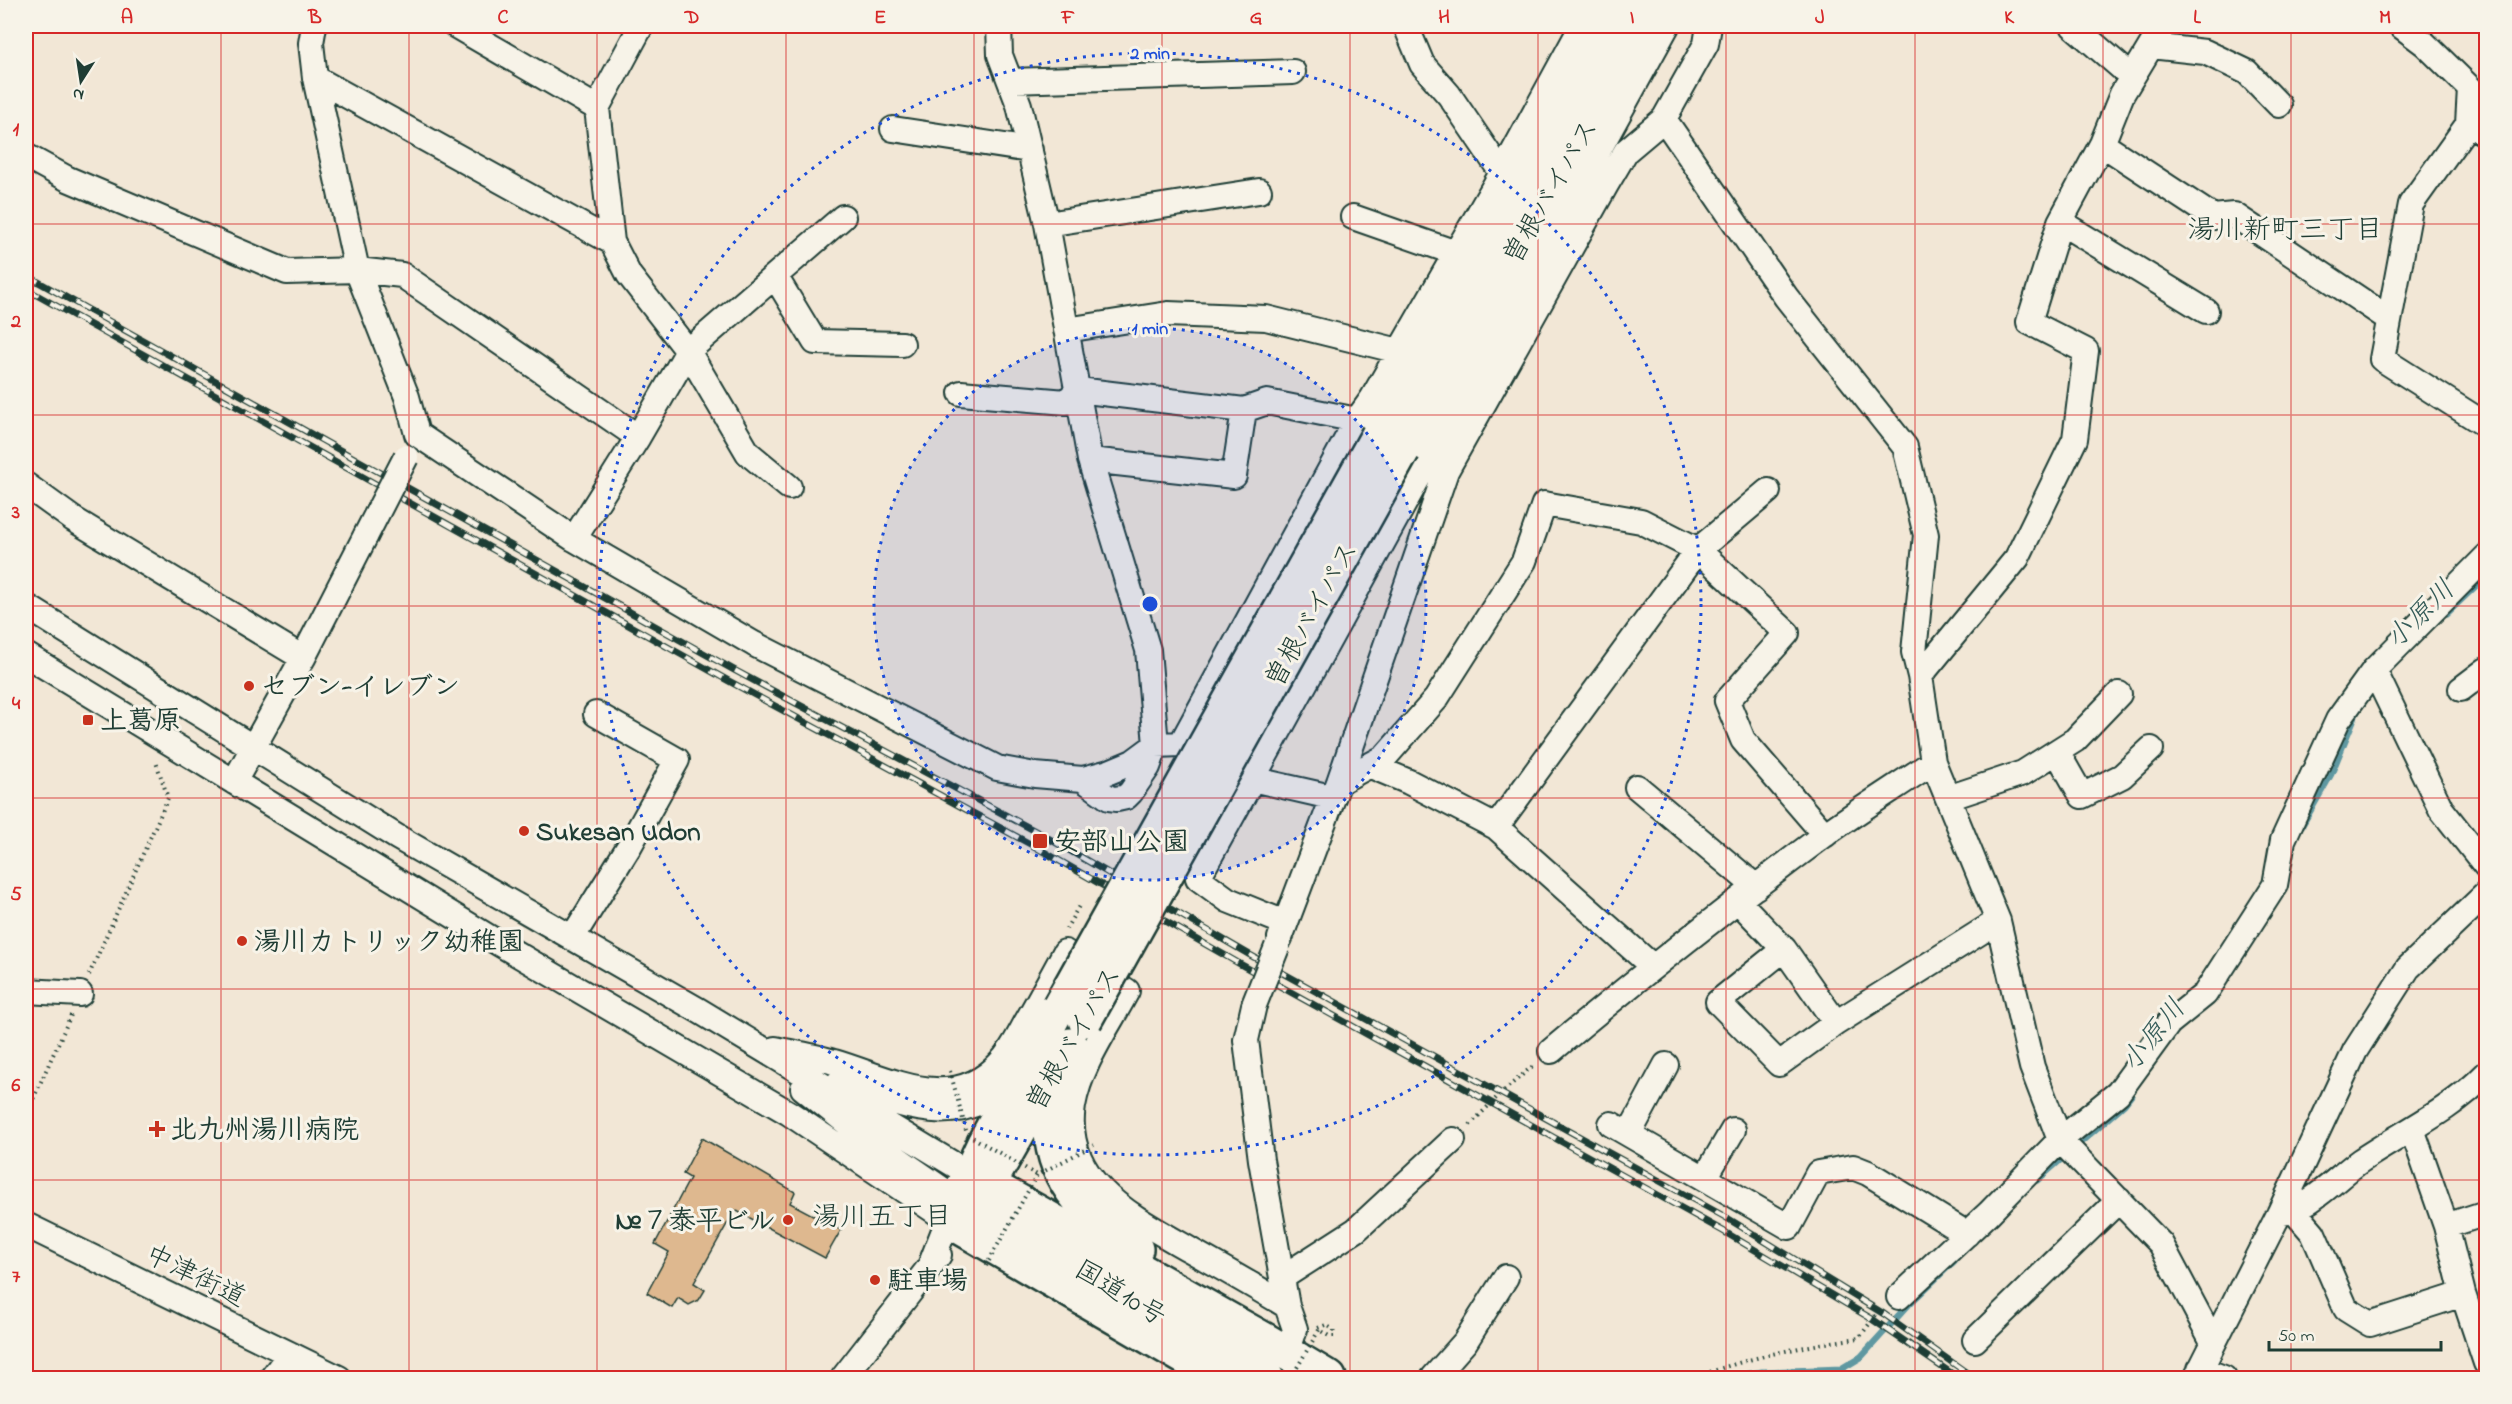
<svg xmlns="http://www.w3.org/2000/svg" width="2512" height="1404" font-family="'Indie Flower','Klee One',sans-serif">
<rect width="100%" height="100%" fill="#f2e7d6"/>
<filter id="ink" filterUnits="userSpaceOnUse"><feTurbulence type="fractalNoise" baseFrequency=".0167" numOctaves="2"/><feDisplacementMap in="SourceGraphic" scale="12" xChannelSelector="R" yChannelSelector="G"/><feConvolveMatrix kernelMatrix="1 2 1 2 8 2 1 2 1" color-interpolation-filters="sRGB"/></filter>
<g filter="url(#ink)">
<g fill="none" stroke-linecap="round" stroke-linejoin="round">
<path stroke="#5f98a1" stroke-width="7" d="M2446,614L2486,576
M2302,825L2331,774L2357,711
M2037,1180L2124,1104L2131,1095
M1725,1378L1762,1372L1841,1369L1861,1357L1910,1303L1954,1261"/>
</g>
<path fill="#deb88f" stroke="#1f3d34" stroke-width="1.5" d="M702,1138L795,1192L790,1203L841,1230L825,1258L735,1210L694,1283L705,1290L699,1300L689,1305L678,1298L672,1308L647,1293L669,1252L655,1244L690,1178L683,1174Z"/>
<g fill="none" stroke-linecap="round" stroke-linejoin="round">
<defs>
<path id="minor" d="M314,26L311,43L315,78L357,270L407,397L417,434L574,539L754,644L997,768L1035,775L1083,779L1109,772L1133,762L1156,745L1181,744L1357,420L1372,399L1502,173L1582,26
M456,26L597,108
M999,26L1000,55L1019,105L1047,224L1090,460L1148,650L1156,745L1148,767L1131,792L1126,797L1117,799L1109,798L1083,779
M1406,26L1422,64L1449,95L1502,173
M2073,26L2132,77
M2401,26L2425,44L2470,88L2468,124L2486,134
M2151,46L2205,52L2247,72L2279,105
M315,78L612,242
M1010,81L1293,72
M2486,99L2411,204L2382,359L2486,425
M1664,119L1786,297L1905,447L1926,535L1914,652L1920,676L1933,762L1998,921L2032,1067L2060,1140L2161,1244L2213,1342
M893,129L1030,150
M2102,144L2213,217L2234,215L2389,319
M26,156L68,179L287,272L357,270L402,275L638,437
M1353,217L1456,253
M2060,222L2206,311
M1047,224L1259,191
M775,276L815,342L902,344
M1066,330L1168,314L1266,318L1399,351
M961,393L1066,402L1078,390L1244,410L1234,476L1090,460
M1244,410L1267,402L1357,420
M26,485L73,519L303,658
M789,487L748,453L688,351L843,217
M574,539L638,437L688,351L629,275L612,242L597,108L641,26
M26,606L397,837L698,1010L968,1173
M26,655L500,944L789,1113L948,1220L930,1266
M2374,670L2441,809L2486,866
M1920,676L2017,558L2075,439L2086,351L2029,322L2060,222L2102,144L2122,94L2163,26
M2461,689L2486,670
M2057,752L2082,796L2122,776L2151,749
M1371,766L1409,782L1496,827
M1238,773L1252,779L1331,797
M234,782L303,658L366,535
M1339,782L1385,757L1436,699L1524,561L1544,504L1641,521L1698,550L1768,491
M1637,787L1756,887
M1948,798L2023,773L2075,740L2119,694
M1738,901L1784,949L1836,1023L1998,921
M1285,923L1228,900L1198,878L1667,26
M572,938L630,845L677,760L596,714
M1280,938L1339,782L1446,471L1606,185L1626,151L1664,119L1706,44L1709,26
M1784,949L1718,1002L1779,1064L1836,1023
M1652,966L1496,827L1698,550L1787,633L1727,701L1743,740L1825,835
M26,991L80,994
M1254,1005L1246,1040L1261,1160L1287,1306L1295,1329L1287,1353
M775,1049C795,1053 815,1056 834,1062C889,1078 952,1116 1000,1063C1012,1051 1019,1035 1027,1021C1040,998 1053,975 1065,952L1127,991C1108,1027 1080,1065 1073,1106C1061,1184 1137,1219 1192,1251C1224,1269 1256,1287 1287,1306
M1551,1051C1640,976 1730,905 1823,836C1859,810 1896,787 1933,762
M838,1083C901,1105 966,1137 1016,1071
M803,1088L853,1128L943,1190L950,1196L960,1217
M1611,1124L1789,1227L1818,1173L1853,1167L1868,1173L1967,1234
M2412,1129L2446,1226L2463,1294L2486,1363
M1629,1134L1666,1065
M1705,1178L1733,1130
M2294,1211L2313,1233L2346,1309L2370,1324L2463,1294
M2279,1214C2310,1208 2335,1179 2360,1161C2403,1132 2450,1111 2486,1074
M26,1225L339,1378
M2446,1226L2486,1213
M1283,1277L1356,1230L1453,1140
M1899,1297L1989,1213L2060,1140L2118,1093L2169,1023L2205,994L2275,885L2283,840L2338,720L2374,670L2486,557
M1975,1340L2119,1200
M2200,1369L2224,1378
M272,1378L290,1354
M843,1378L939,1255
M1433,1378L1465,1342L1506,1277
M2196,1378L2279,1214L2355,1051L2408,968L2486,894"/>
<path id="highway" d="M1378,435L1612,26
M1403,450L1644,26
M1059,1007L984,1143L948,1220L1220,1378
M1071,1045C1063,1065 1053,1086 1051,1107C1045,1177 1084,1212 1136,1249
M968,1173L1265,1340L1329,1378
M970,1187L978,1203L1002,1220L1267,1378
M977,1205L1051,1075"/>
</defs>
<use href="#minor" stroke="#1f3d34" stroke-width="28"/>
<use href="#highway" stroke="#1f3d34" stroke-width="38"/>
<path stroke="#1f3d34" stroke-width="4" stroke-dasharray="1.5 4.5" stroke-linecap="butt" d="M1066,929L1079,906
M89,975L168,798L156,762
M26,1115L71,1015
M1470,1125L1501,1093L1534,1065
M1318,1328L1326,1325L1334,1330V1336H1329L1319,1330
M1693,1378C1747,1358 1801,1346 1859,1338L1881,1308"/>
<use href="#minor" stroke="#f7f3e8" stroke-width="24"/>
<use href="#highway" stroke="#f7f3e8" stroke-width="33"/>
<defs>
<path id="rail" d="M26,275L734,670L1041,834L1250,955L1727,1218L1884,1314L1974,1378
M26,289L727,680L1032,845L1240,964L1723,1231L1872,1319L1958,1378"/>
</defs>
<use href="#rail" stroke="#1f3d34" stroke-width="7"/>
<use href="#rail" stroke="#f7f3e8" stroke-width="4.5" stroke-dasharray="14" stroke-linecap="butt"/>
<defs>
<path id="minor-bridge" d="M366,535L406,457
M1254,1005L1277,947"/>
<path id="highway-bridge" d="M1059,1007L1378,435
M1085,1020L1403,450"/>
</defs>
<use href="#minor-bridge" stroke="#1f3d34" stroke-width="28" stroke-linecap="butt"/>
<use href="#highway-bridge" stroke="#1f3d34" stroke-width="38" stroke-linecap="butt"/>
<path stroke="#1f3d34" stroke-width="4" stroke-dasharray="1.5 4.5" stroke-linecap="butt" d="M950,1071L967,1134L1037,1175
M986,1266L1037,1175L1094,1145
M1291,1378L1319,1330"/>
<use href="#minor-bridge" stroke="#f7f3e8" stroke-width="24"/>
<use href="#highway-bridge" stroke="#f7f3e8" stroke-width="33"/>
</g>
</g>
<path fill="none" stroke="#d62828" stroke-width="1.5" stroke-opacity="0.55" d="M221,26V1378M409,26V1378M597,26V1378M786,26V1378M974,26V1378M1162,26V1378M1350,26V1378M1538,26V1378M1726,26V1378M1915,26V1378M2103,26V1378M2291,26V1378M26,224H2486M26,415H2486M26,606H2486M26,798H2486M26,989H2486M26,1180H2486"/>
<circle cx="1150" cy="604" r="276" fill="#1d4ed8" fill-opacity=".12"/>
<g fill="none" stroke="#1d4ed8" stroke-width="3" stroke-dasharray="3 6">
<circle cx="1150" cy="604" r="276"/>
<circle cx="1150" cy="604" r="551"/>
</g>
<g fill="#c8321e" stroke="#f7f3e8" stroke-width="2">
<circle cx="249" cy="686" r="6"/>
<rect x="82" y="714" width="12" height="12" rx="3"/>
<circle cx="524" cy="831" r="6"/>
<rect x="1032" y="833" width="16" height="16" rx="3"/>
<circle cx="242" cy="941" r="6"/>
<path d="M154 1120h6v6h6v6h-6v6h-6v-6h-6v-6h6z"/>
<circle cx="788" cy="1220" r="6"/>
<circle cx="875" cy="1280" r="6"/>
</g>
<g text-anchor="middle" stroke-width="6" stroke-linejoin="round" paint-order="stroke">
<g font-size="27" fill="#1f3d34" stroke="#f7f3e8">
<text transform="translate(1550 191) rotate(-60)" y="9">曽根バイパス</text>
<text transform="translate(1311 614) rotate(-61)" y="9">曽根バイパス</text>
<text transform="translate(1073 1038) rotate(-60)" y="9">曽根バイパス</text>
<text transform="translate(196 1275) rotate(26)" y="9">中津街道</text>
<text transform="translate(1121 1292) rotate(31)" y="9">国道10号</text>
</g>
<g font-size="27" font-weight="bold" fill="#1f3d34" stroke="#f7f3e8" text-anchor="start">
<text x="261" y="695">セブン-イレブン</text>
<text x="100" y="729">上葛原</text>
<text x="536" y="840">Sukesan Udon</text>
<text x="1054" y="850">安部山公園</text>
<text x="254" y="950">湯川カトリック幼稚園</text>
<text x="170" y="1138">北九州湯川病院</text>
<text x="776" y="1229" text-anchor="end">№７泰平ビル</text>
<text x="887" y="1289">駐車場</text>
</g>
<g font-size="28" fill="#1f3d34" stroke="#f7f3e8">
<text x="2285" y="238">湯川新町三丁目</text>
<text x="882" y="1225">湯川五丁目</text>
</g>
<g font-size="28" font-style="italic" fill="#345b58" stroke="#f7f3e8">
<text transform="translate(2419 613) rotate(-45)" y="10">小原川</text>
<text transform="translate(2152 1034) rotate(-51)" y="10">小原川</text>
</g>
</g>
<circle cx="1150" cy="604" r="9" fill="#1d4ed8" stroke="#f7f3e8" stroke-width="3"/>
<g font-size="18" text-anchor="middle" font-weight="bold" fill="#1d4ed8" stroke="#f7f3e8" stroke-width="6" stroke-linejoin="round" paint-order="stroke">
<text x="1150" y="59">2 min</text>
<text x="1150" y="334">1 min</text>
</g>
<rect width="2512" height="1404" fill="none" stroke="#f7f3e8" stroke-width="66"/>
<g transform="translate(81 81) rotate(192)" stroke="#f7f3e8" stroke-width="4.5" paint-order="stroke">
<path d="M0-4.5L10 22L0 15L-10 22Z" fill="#1f3d34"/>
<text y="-9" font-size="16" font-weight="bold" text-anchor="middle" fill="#1f3d34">N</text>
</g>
<path d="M2269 1341v9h172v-9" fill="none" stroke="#1f3d34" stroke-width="3"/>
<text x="2278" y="1341" font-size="18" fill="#1f3d34" stroke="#f7f3e8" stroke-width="4.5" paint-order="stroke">50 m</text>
<rect x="33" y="33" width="2446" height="1338" fill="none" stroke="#d62828" stroke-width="2"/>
<g font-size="20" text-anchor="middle" font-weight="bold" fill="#d62828">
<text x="127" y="23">A</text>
<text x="315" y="23">B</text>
<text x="503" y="23">C</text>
<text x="692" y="23">D</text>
<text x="880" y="23">E</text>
<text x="1068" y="23">F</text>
<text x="1256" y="23">G</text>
<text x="1444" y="23">H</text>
<text x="1632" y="23">I</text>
<text x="1820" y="23">J</text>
<text x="2009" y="23">K</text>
<text x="2197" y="23">L</text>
<text x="2385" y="23">M</text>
<text x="16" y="135">1</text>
<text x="16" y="327">2</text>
<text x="16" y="518">3</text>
<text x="16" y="709">4</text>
<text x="16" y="900">5</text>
<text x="16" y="1091">6</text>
<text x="16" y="1282">7</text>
</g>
</svg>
